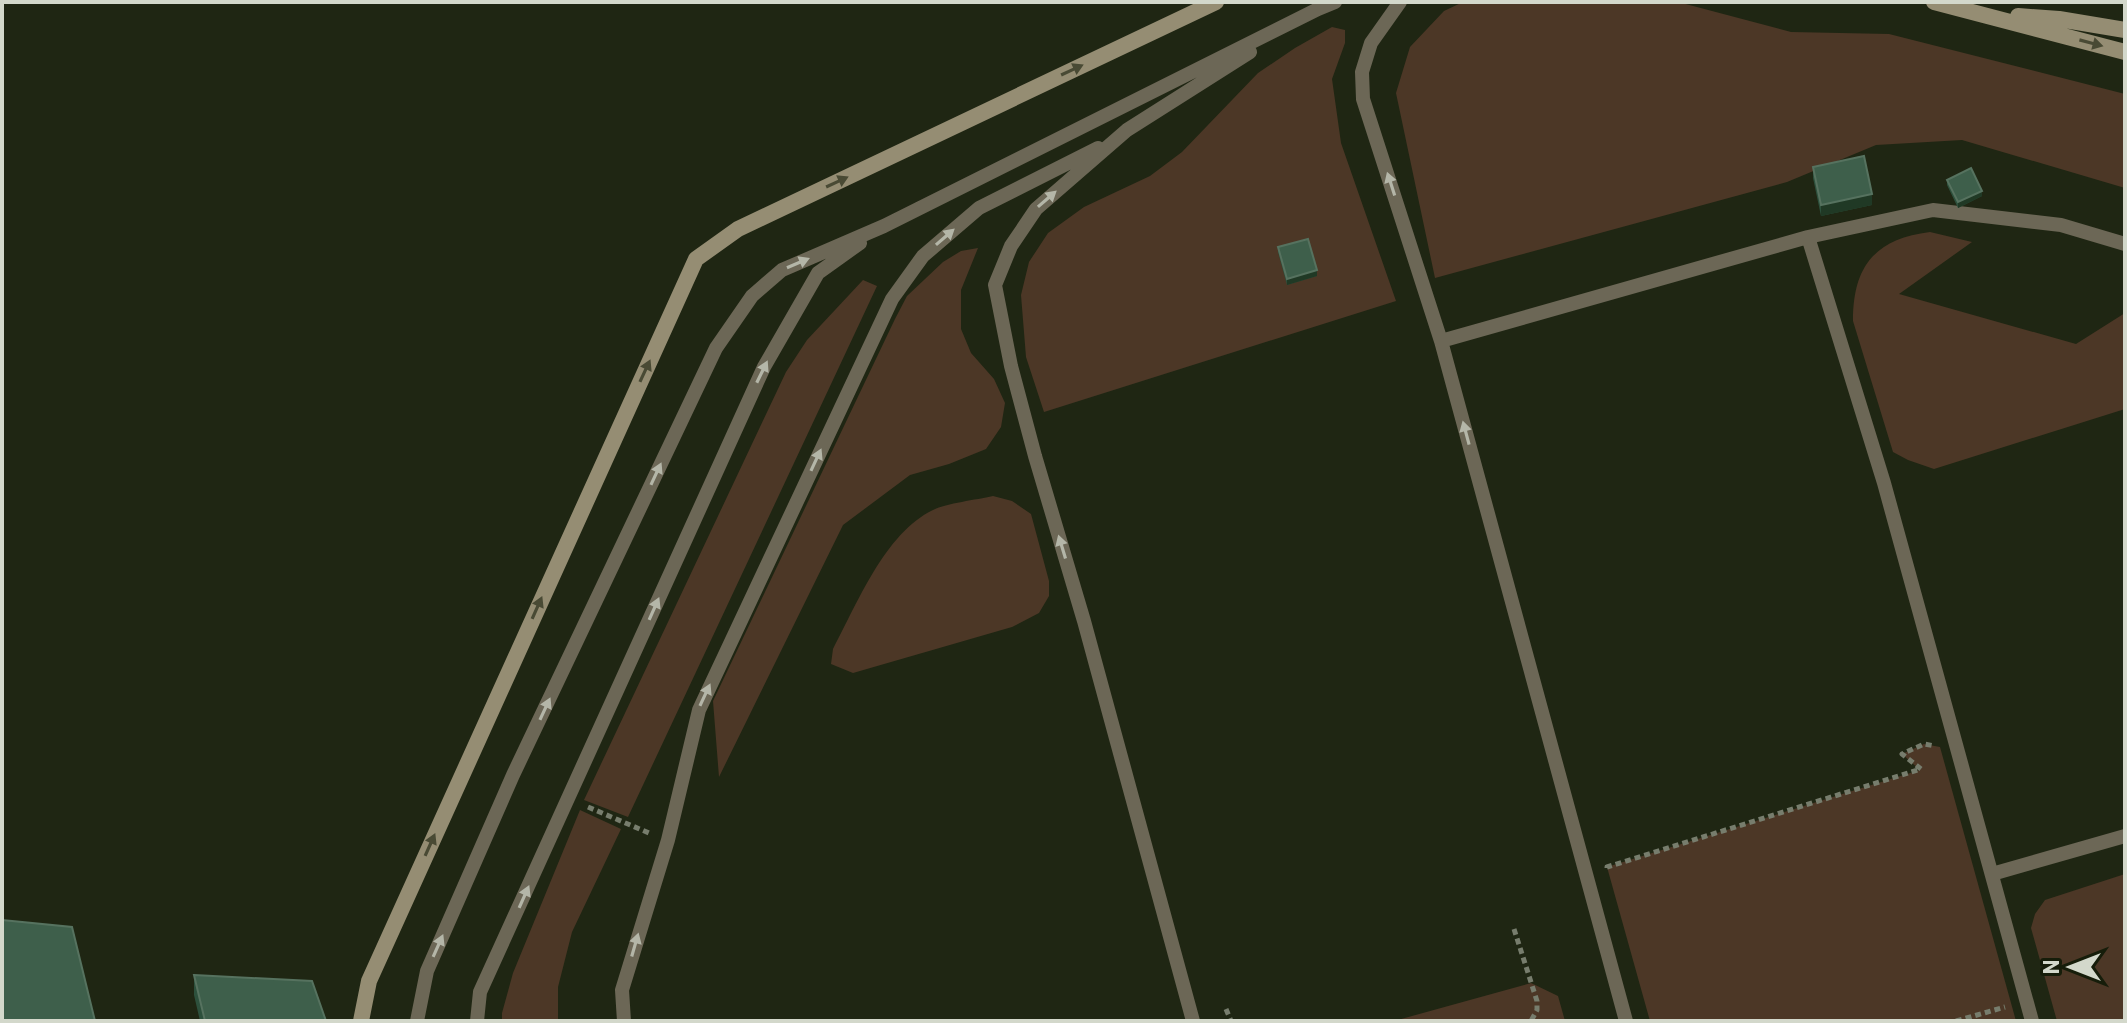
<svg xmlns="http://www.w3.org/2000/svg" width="2127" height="1023" font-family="Barlow,sans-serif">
<rect width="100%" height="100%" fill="#1f2613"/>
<path fill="#4c3726" d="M1463,2H1678L1791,32L1889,34L2125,94V188L1962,140L1876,145L1787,182L1435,278L1396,93L1410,47L1444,11Z
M1332,27L1345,30V43L1332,79L1341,143L1396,301L1044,412L1026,357L1021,295L1029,262L1048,233L1084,207L1150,176L1182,152L1258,73L1295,48Z
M1930,232L1972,242L1899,294L2076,344L2125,313V409L1934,469L1908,460L1893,452L1853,321C1853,266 1875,239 1930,232Z
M978,248L961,290V329L971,353L994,379L1005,403L1001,427L986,449L949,464L910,475L843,525L719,777L713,701L895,319L907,296L943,262L961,251Z
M863,280L877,286L628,817L584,800L786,372L807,340Z
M993,496L1012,501L1031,514L1049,581V596L1039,613L1012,627L853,673L831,664L833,649C857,604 885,533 933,510C947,503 976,500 993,496Z
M1924,744L1940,747L2016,1021H1650L1607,867L1920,770L1902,754Z
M580,810L621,829L572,932L558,987V1021H502V1013L513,973Z
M2125,874V1021H2057L2031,928L2035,914L2045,900Z
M1531,983L1558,996L1565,1021H1394Z"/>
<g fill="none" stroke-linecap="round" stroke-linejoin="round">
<path stroke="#777d6d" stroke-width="5" stroke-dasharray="6 4" stroke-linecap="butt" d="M588,807L649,833
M1607,868V867L1921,769L1902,754L1924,744L1935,746
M1514,929L1537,1001V1010L1531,1021
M1226,1009L1231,1021
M1956,1021L2005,1007"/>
<path stroke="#6c6756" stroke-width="14" d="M1400,2L1371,43L1362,72L1363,99L1441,341L1626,1021
M1441,341L1808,237
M1992,874L2125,836
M417,1021L427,971L513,775L716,348L752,296L782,270L884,226L1318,9L1335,2
M477,1021L480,992L764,367L818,273L860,243
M624,1021L622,990L668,840L699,710L892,299L923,256L979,208L1098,148
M1193,1021L1084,621L1035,456L1011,366L995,285L1011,246L1036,209L1127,130L1250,52
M2032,1021L1884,483L1808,237L1933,210L2061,225L2125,244"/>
<path stroke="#958d73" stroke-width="16" d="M1934,2L2125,52
M2018,16L2059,19L2125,30
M361,1021L369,981L696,259L738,229L1216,2"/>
</g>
<path fill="#2d503c" d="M1813,167L1872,205L1821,216L1813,178Z
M1947,180L1982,196L1958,208L1947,185Z
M1278,247L1317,276L1287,285L1278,252Z
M194,975L326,1021H200L194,995Z"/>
<path fill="#203925" d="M1982,191V196L1958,208V202Z
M1872,194V205L1821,216V205Z
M1317,270V276L1287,285V279Z"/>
<path fill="#3e5f4b" stroke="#56725f" stroke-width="2" d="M1864,156L1872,194L1821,205L1813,167Z
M1971,168L1982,191L1958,202L1947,180Z
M1308,239L1317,270L1287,279L1278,247Z
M2,920L72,927L95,1021H2Z
M194,975L312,981L326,1021H205Z"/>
<defs><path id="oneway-solid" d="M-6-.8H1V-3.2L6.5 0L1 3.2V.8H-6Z" transform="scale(2)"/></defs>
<g fill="#494a34">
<use href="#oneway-solid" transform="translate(2091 43) rotate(15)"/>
<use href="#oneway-solid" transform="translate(1072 70) rotate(-25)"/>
<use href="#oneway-solid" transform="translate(837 182) rotate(-25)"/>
<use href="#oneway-solid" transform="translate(645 371) rotate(-65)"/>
<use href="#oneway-solid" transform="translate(537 608) rotate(-66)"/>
<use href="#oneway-solid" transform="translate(430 845) rotate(-66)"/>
</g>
<g fill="#b4b6a8">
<use href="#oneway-solid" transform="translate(1391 184) rotate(-108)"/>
<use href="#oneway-solid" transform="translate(1047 199) rotate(-41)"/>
<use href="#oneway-solid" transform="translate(945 237) rotate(-41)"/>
<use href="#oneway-solid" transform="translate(798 263) rotate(-23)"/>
<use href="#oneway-solid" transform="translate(762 372) rotate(-64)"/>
<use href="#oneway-solid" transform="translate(1466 433) rotate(-105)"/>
<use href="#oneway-solid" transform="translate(816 460) rotate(-65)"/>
<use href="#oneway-solid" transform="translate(656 474) rotate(-65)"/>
<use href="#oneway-solid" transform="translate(1062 547) rotate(-107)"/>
<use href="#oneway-solid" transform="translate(654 609) rotate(-66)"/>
<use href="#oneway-solid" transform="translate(705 695) rotate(-65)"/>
<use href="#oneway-solid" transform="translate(545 709) rotate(-65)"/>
<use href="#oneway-solid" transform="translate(524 897) rotate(-66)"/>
<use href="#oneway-solid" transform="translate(635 945) rotate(-74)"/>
<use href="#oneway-solid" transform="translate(438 946) rotate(-66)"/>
</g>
<rect width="2127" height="1023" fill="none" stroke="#d3d8cb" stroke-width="8"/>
<g transform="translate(2071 967) rotate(270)" stroke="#161d0a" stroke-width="6" paint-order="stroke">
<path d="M0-6L14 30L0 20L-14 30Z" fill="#d3d8cb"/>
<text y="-12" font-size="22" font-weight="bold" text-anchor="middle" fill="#d3d8cb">N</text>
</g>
</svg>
